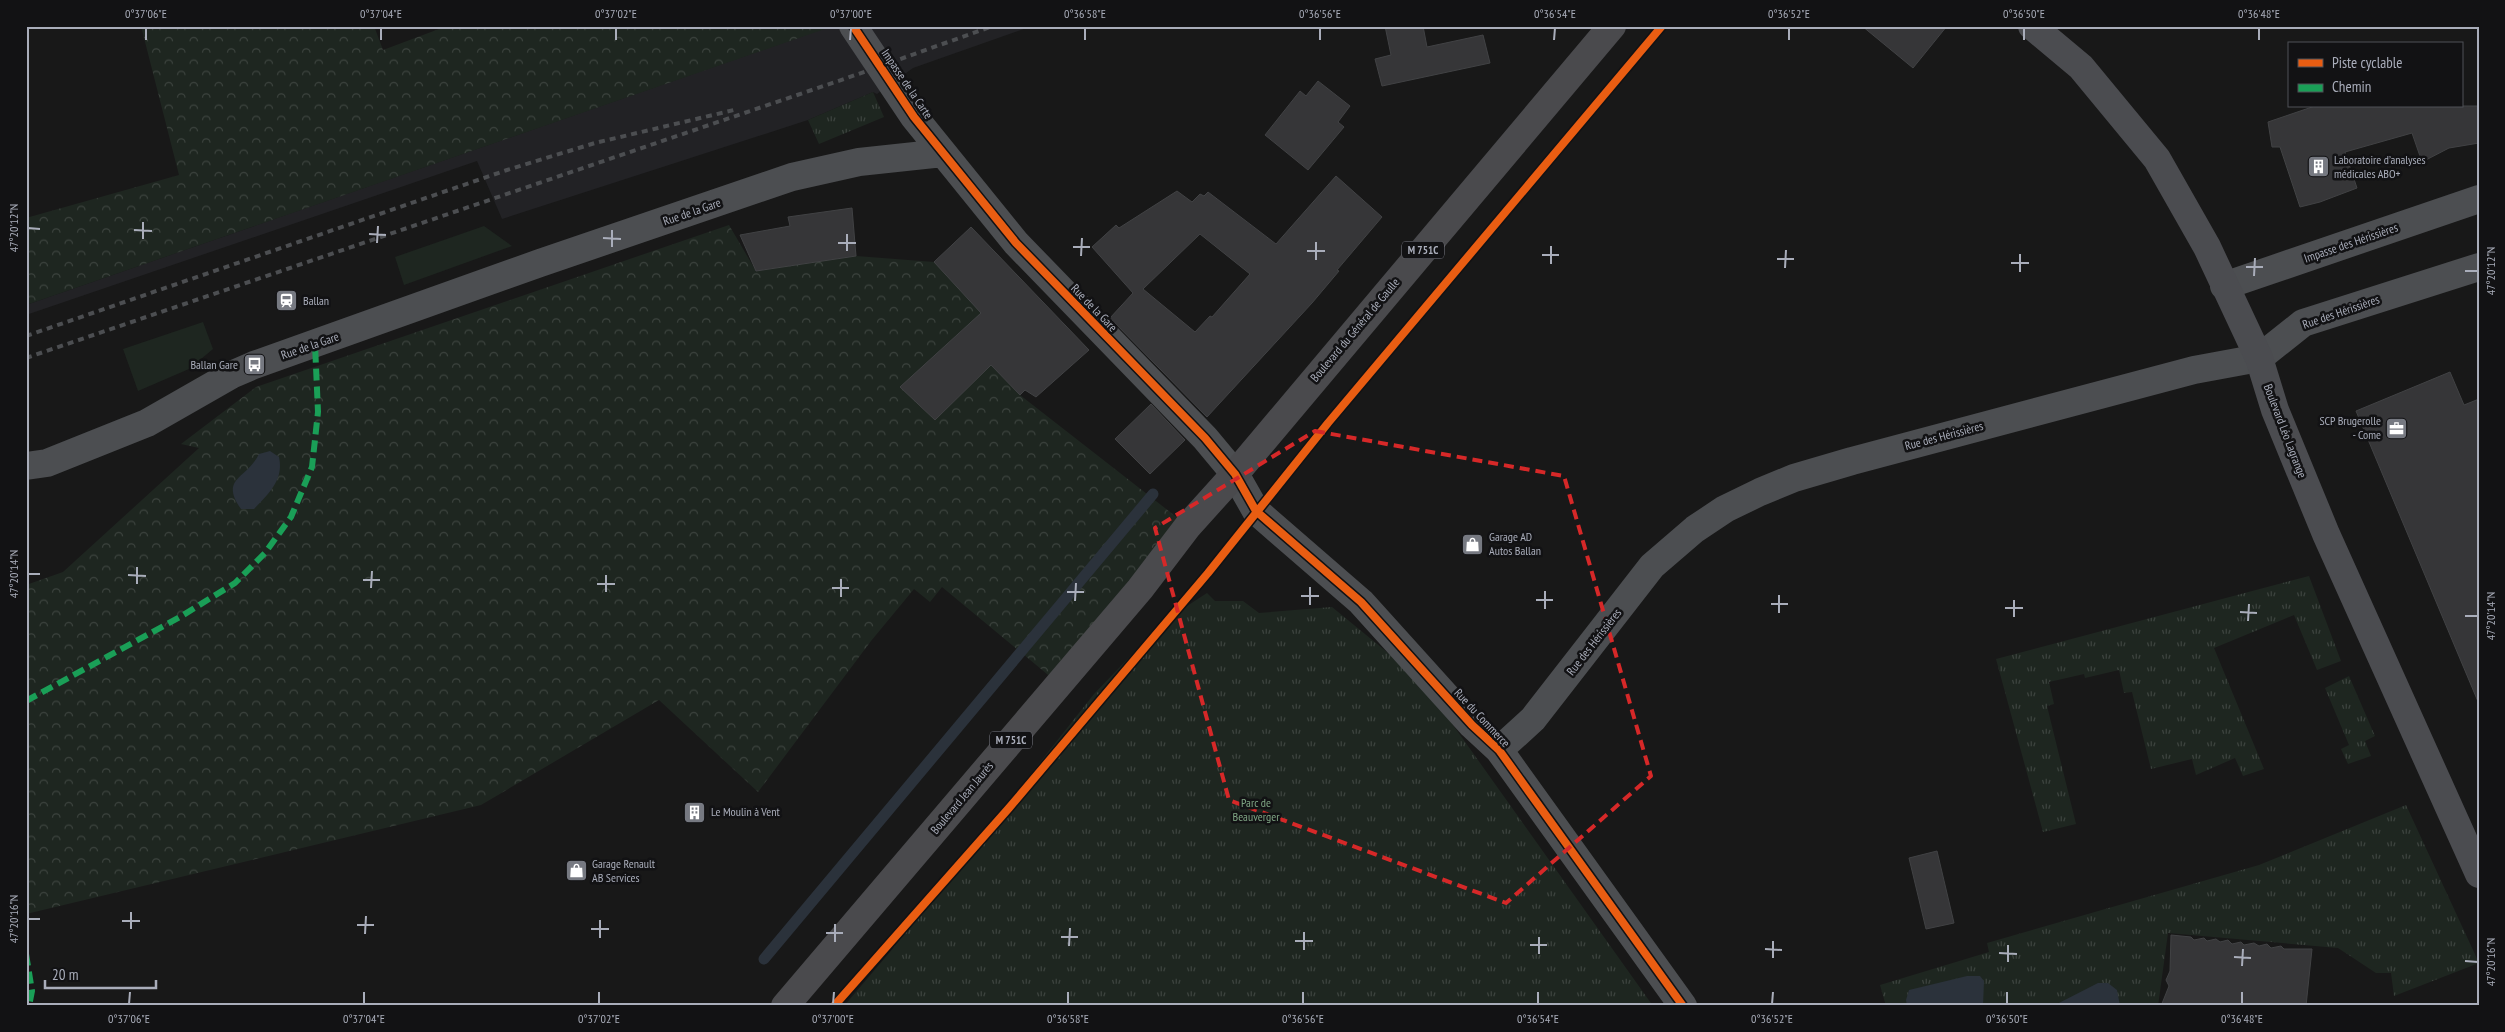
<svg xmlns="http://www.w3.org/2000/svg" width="2505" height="1032" font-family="'PT Sans Narrow',sans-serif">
<defs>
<pattern id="grass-tufts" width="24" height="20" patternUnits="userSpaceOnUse" patternTransform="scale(1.25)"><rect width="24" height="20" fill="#1e2620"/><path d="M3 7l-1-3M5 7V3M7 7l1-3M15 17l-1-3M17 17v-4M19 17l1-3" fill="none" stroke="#3c433e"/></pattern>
<pattern id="forest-crowns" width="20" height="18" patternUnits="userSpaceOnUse" patternTransform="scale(1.25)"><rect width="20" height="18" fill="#1e2620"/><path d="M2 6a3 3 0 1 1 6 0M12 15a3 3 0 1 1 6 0" fill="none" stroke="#3c433e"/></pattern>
</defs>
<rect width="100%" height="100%" fill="#181818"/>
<path fill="#222225" d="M832,26H1032L913,68L877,94L873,92L808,120L502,219L477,161L26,315V305Z"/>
<path fill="url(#grass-tufts)" d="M873,92L884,117L819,144L808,120Z
M2309,576L2341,661L2317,670L2294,615L2214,648L2264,769L2243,776L2235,758L2196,775L2192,759L2151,769L2132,692L2124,693L2119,670L2085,678L2084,674L2049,682L2054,704L2047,706L2076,824L2043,832L1996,659Z
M1207,593L1215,601H1243L1259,613L1332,607L1421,680L1653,1006H844L890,952L1094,694L1164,621Z
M2349,676L2375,736L2365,741L2371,756L2348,764L2341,749L2349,745L2325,688Z
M2406,805L2479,963L2394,996L2391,973H2376L2338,948L2168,933L2158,1006H1886L1880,985L1989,952L1987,943L2259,865Z"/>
<path fill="url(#forest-crowns)" d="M141,26H374L383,50L447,26H823L825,29L26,305V218L179,175Z
M729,225L756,271L856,256L934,262L986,317L963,329L901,387L935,420L991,365L1020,395L1188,526L1059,684L942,587L930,602L914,589L871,641L758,792L659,700L481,805L26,914V585L63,572L199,448L181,444L256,387Z"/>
<path fill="#1e2620" d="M484,226L512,246L404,285L395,257Z
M203,322L213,349L189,369L138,391L123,349Z"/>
<path fill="#2b323b" d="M270,451L279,457C284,480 269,493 254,509H241C219,478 247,479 259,454Z
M1967,976H1980L1984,981L1983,1006H1907L1906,1000L1909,990Z
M2098,983H2108L2117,990L2120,1006H2053Z"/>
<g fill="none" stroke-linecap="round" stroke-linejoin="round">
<path stroke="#2b323b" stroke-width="11" d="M764,959L1153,494"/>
</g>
<path fill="#363638" stroke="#414244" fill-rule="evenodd" d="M1385,26H1423L1427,47L1483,35L1490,63L1382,86L1375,59L1391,55Z
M1862,26H1947L1913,68Z
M1318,81L1350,106L1338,122L1344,127L1308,170L1265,135L1300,91L1306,96Z
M2315,106H2479V143L2449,148L2422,162L2412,133L2345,152L2357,188L2320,202L2300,207L2280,147H2272L2268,122Z
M1336,176L1382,217L1337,270L1339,271L1312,303L1207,417L1110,318L1133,293L1092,247L1116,225L1119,228L1177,191L1192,202L1200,194L1204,196L1208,192L1276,244ZM1200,234L1250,274L1212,317L1210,316L1195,332L1143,289Z
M852,208L856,256L756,271L740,235L790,226L788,217Z
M971,227L1089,350L1036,397L1025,390L1020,395L991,365L935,420L900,387L981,313L934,262Z
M2450,372L2464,405L2479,399V704L2356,411Z
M1151,404L1185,440L1150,474L1115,439Z
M1937,851L1954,923L1926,929L1909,858Z
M2171,935L2191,937L2194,940L2204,938L2207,941L2216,939L2220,942L2228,940L2232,944L2241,942L2244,945L2254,943L2259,946L2267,944L2271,948L2281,946L2284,949H2312L2306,1006H2161L2169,986L2166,980L2170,971Z"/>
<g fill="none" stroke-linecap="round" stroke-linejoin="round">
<path stroke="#4c4e51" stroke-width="28" d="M853,26L914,117L1016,243L1205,438L1235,474L1256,511L1361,602L1472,725L1499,750L1683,1006
M2224,286L2479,199
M26,466L47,463L147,423L231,375L254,365L540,263L792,177L859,162L943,153
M1499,750L1533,719L1652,566L1695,529L1725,509L1760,492L1794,478L1852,461L2194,370L2259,358L2303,323L2479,267"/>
<path stroke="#4b4c50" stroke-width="28" d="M2032,26L2081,67L2157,159L2207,247L2259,358L2275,410L2326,534L2479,874"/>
<path stroke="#4a4a4d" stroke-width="28" d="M785,1006L1140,589L1188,526L1235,474L1612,26"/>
<path stroke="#4c4e51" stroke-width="4" stroke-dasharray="6 5" stroke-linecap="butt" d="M26,336L507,170L595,143L734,110
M26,358L847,78L993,26"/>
<path stroke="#1a9f57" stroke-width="6" stroke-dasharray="12 6" stroke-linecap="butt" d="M26,701L180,617L235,583L265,553L291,517L312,467L318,412L315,344
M26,954L32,991L29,1006"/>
<defs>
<path id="cycleway" d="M853,26L914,117L1016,243L1205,438L1235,474L1256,511L1361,602L1472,725L1499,750L1683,1006
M834,1006L1009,808L1208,573L1328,423L1662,26"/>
</defs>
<use href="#cycleway" stroke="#121214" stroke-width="11"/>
<use href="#cycleway" stroke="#e95d12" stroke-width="8"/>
</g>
<path fill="none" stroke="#d62828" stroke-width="4" stroke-dasharray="10 6" stroke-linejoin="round" d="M1315,431L1564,476L1651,776L1506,903L1229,800L1155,528Z"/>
<path fill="none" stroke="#a9adba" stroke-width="2" d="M146,40V28M381,40V28M616,40V28M850,40L851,28M1085,40V28M1320,40V28M1554,40L1555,28M1789,40V28M2024,40V28M2259,40V28M28,228L40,229M134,230L152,231M369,234L386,235M603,238L621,239M143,239V222M377,243L378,226M838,243H856M612,247V230M1073,247H1090M847,251V234M1307,251H1325M1542,255H1559M1081,256L1082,238M1777,259H1794M1316,260V242M2011,263H2029M1551,264V246M2246,267H2263M1785,268L1786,250M2465,271H2478M2020,272V254M2254,276L2255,258M28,574H40M128,575L146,576M363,580H380M137,584V567M597,584H615M371,588L372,571M832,588H849M606,592V575M1067,592H1084M1301,596H1319M841,597V579M1536,600H1553M1075,601L1076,583M1771,604H1788M1310,605V587M2005,608H2023M1545,609V591M2240,612L2257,613M1779,613V595M2465,616H2478M2014,617V600M2248,621L2249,604M28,919H40M122,921H140M357,925H374M131,929V912M591,929H609M826,933H843M365,934L366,916M1061,937H1078M600,938V920M1295,941H1313M835,942V924M1530,945H1547M1069,946L1070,928M1765,949L1782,950M1304,950V932M1999,953L2017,954M1539,954V937M2234,957L2251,958M1773,958V941M2465,961L2478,962M2008,962V945M2242,966L2243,949M129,1004L130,992M364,1004V992M599,1004V992M833,1004L834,992M1068,1004V992M1303,1004V992M1538,1004V992M1772,1004L1773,992M2007,1004V992M2242,1004V992"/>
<defs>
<symbol id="building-square" viewBox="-11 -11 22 22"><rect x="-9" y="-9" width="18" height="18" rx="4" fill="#767981" stroke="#121214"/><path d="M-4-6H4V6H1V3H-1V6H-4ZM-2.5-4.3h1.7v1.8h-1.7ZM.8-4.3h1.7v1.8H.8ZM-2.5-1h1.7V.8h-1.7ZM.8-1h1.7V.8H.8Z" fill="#fff"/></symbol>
<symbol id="station-square" viewBox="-11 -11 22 22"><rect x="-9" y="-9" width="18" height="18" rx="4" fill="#767981" stroke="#121214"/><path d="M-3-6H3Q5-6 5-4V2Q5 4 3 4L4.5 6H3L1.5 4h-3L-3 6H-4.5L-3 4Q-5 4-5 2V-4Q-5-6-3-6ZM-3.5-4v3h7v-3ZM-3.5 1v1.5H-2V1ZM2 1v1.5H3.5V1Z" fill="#fff"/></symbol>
<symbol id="bus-square" viewBox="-11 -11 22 22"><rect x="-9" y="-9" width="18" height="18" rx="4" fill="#767981" stroke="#121214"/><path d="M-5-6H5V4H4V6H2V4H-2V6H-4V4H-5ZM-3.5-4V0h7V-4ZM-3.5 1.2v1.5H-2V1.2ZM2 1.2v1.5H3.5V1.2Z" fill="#fff"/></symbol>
<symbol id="office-square" viewBox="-11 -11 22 22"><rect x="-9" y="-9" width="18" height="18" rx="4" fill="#767981" stroke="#121214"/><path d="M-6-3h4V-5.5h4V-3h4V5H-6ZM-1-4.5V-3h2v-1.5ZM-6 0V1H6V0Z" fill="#fff"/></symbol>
<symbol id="shop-square" viewBox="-11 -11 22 22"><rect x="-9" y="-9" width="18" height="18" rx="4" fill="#767981" stroke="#121214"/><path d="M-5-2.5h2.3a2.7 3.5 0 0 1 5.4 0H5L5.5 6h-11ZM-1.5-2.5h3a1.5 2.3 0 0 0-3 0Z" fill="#fff"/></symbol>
</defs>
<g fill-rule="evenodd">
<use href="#building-square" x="2306" y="154" width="25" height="25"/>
<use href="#station-square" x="274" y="288" width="25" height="25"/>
<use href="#bus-square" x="242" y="352" width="25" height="25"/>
<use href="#office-square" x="2384" y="416" width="25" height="25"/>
<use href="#shop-square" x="1460" y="532" width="25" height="25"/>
<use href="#building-square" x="682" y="800" width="25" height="25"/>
<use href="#shop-square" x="564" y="858" width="25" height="25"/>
</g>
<g text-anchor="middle" stroke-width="5" stroke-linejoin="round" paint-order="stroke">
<g fill="#121214" stroke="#7c7e88" stroke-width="1">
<rect x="1402" y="241.5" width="42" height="17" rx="4"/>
<rect x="990" y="731.5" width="42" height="17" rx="4"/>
</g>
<g font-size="11" font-weight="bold" fill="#a9adba">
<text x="1423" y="254">M 751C</text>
<text x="1011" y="744">M 751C</text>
</g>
<g font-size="12" fill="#a9adba" stroke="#121214">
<text transform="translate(907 84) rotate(56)" y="4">Impasse de la Carte</text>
<text transform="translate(692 212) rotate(-19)" y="4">Rue de la Gare</text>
<text transform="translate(2351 243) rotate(-19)" y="4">Impasse des Hérissières</text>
<text transform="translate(1094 308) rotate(46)" y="4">Rue de la Gare</text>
<text transform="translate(2341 312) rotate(-19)" y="4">Rue des Hérissières</text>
<text transform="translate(1355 330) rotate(-50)" y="4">Boulevard du Général de Gaulle</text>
<text transform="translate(310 346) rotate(-19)" y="4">Rue de la Gare</text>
<text transform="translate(2285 431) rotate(69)" y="4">Boulevard Léo Lagrange</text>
<text transform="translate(1944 436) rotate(-15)" y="4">Rue des Hérissières</text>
<text transform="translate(1594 642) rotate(-52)" y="4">Rue des Hérissières</text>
<text transform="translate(1482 718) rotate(47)" y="4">Rue du Commerce</text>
<text transform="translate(962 798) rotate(-50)" y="4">Boulevard Jean Jaurès</text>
</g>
<g font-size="12" fill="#a9adba" stroke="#121214" text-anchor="start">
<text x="2334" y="164">Laboratoire d’analyses<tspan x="2334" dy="14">médicales ABO+</tspan></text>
<text x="303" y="305">Ballan</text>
<text x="238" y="369" text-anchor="end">Ballan Gare</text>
<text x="2381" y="425" text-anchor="end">SCP Brugerolle<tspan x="2381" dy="14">- Come</tspan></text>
<text x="1489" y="541">Garage AD<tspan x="1489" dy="14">Autos Ballan</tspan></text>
<text x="711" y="816">Le Moulin à Vent</text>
<text x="592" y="868">Garage Renault<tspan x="592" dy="14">AB Services</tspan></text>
</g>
<g font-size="12" fill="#7fa584" stroke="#121214">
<text x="1256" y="807">Parc de<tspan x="1256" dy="14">Beauverger</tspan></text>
</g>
</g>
<rect width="2505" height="1032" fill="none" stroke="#121214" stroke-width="55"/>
<rect x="2288" y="42" width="175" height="65" fill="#121214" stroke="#4e5056"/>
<rect x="2298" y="59" width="25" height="8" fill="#e95d12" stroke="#4e5056"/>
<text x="2332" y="68" font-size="15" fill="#a9adba">Piste cyclable</text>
<rect x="2298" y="84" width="25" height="8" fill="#1a9f57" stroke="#4e5056"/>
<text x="2332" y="92" font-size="15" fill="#a9adba">Chemin</text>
<path d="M45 980v8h111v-8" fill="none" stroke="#a9adba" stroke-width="2.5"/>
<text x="52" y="980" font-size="15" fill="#a9adba" stroke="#121214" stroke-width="4" paint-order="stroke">20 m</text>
<rect x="28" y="28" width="2450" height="976" fill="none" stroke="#a9adba" stroke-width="2"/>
<g font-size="12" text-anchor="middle" fill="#a9adba">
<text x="146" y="18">0°37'06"E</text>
<text x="381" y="18">0°37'04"E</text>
<text x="616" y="18">0°37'02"E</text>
<text x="851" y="18">0°37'00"E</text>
<text x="1085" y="18">0°36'58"E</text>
<text x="1320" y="18">0°36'56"E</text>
<text x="1555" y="18">0°36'54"E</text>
<text x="1789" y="18">0°36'52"E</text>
<text x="2024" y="18">0°36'50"E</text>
<text x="2259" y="18">0°36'48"E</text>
<text transform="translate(14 228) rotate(-90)" y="4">47°20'12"N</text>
<text transform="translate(2491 271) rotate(-90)" y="4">47°20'12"N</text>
<text transform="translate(14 574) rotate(-90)" y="4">47°20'14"N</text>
<text transform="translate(2491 616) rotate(-90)" y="4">47°20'14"N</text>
<text transform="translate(14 919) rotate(-90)" y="4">47°20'16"N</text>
<text transform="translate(2491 962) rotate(-90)" y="4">47°20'16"N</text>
<text x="129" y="1023">0°37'06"E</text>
<text x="364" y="1023">0°37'04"E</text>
<text x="599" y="1023">0°37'02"E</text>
<text x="833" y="1023">0°37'00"E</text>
<text x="1068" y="1023">0°36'58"E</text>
<text x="1303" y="1023">0°36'56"E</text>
<text x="1538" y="1023">0°36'54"E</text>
<text x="1772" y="1023">0°36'52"E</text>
<text x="2007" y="1023">0°36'50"E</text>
<text x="2242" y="1023">0°36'48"E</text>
</g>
</svg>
